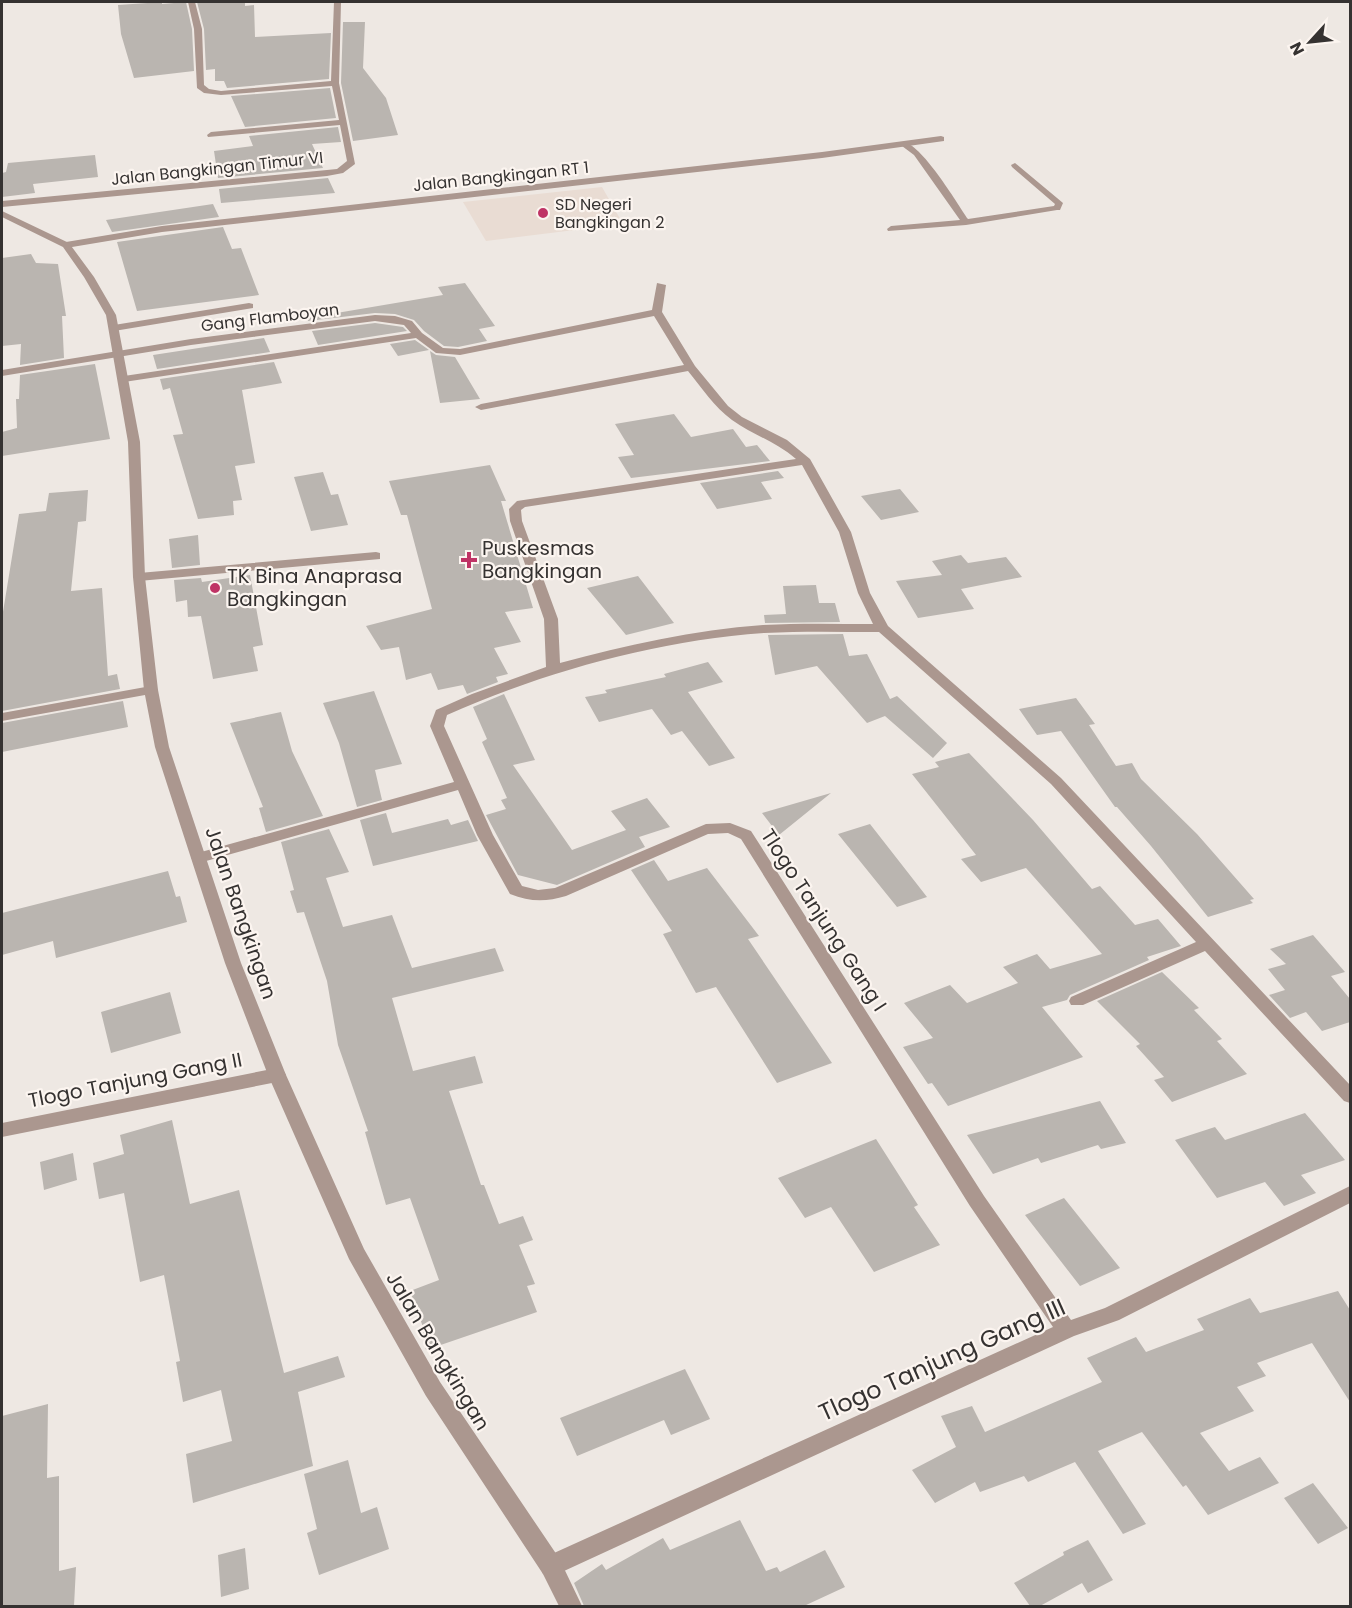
<svg xmlns="http://www.w3.org/2000/svg" width="1352" height="1608" font-family="Poppins,sans-serif">
<rect width="100%" height="100%" fill="#eee8e3"/>
<path fill="#e9dcd3" d="M602,187L623,224L486,241L463,202Z"/>
<path fill="#bab5b0" d="M162,2V4L186,2L192,29L194,71L134,78L121,34L118,5Z
M197,2H245V6L254,5L255,37L331,33L329,79L227,88L224,81H215V69L206,70L204,29Z
M343,22H365L363,68L386,98L398,135L353,141L341,83Z
M330,88L336,118L245,127L231,96Z
M338,127L341,142L312,144L323,168L218,178L214,151L253,146L249,136Z
M95,155L98,177L33,184L35,193L2,197V173L6,172L8,163Z
M328,178L335,193L221,203L219,189Z
M213,204L219,217L112,232L106,220Z
M223,227L232,249L241,248L259,295L137,311L117,242Z
M31,254L36,263L58,264L66,316H62L64,358L20,365L21,344L2,346V258Z
M465,283L495,326L479,329L487,341L458,347L444,346L424,331L414,320L395,314L375,313L308,321L307,318L443,295L438,287Z
M375,323L403,327L407,331L318,345L312,331Z
M264,338L270,352L157,369L153,355Z
M415,340L429,350L398,356L390,344Z
M430,351L436,355L455,357L480,399L440,403Z
M274,362L282,383L242,390L255,463L235,466L242,500L233,501L234,515L198,519L173,435L183,434L170,388L163,390L160,379Z
M95,364L110,439L2,456V432L17,428L16,399H19L20,375Z
M674,414L691,437L733,429L746,447L757,445L770,461L631,478L618,457L634,455L615,424Z
M490,465L506,501H501L533,608L505,612L521,642L494,648L508,674L496,677L498,682L467,694L463,685L438,690L431,673L406,680L399,647L381,650L366,626L432,609L407,515H401L389,481Z
M778,471L784,478L761,482L772,499L717,509L700,483Z
M323,472L331,495L338,494L348,525L311,531L294,477Z
M900,489L919,512L881,520L861,496Z
M88,490L86,521L78,522L71,591L102,588L108,676L117,674L120,689L2,711V618L19,514L46,511L49,493Z
M198,535L200,565L172,568L169,539Z
M961,555L968,563L1006,557L1022,577L961,589L974,609L918,618L896,581L942,575L932,561Z
M250,575L263,645L253,647L258,671L213,679L201,616L188,617L187,600L176,602L174,580L201,578L202,582Z
M638,576L674,623L626,635L587,588Z
M816,585L819,603H835L840,622L765,623L764,615L786,614L783,586Z
M843,634L849,656L867,654L890,699L897,696L947,743L933,758L885,716L867,723L817,666L775,675L768,635Z
M708,662L723,682L688,692L735,758L709,766L682,731L671,735L652,709L599,722L585,697L607,693L605,690L666,677L664,674Z
M374,691L402,764L375,770L382,800L357,807L339,743L323,703Z
M504,694L535,760L513,765L572,850L626,830L611,811L647,798L670,827L639,837L645,847L557,885L518,875L486,815L506,809L501,800L507,798L482,742L487,739L473,707Z
M1076,698L1095,724L1089,725L1116,766L1132,763L1141,779L1197,834L1254,899L1250,900L1253,903L1208,917L1151,846L1117,807H1115L1061,731L1037,735L1019,709Z
M123,701L128,727L2,752V723Z
M281,712L292,751L323,816L266,832L259,808L263,807L230,723Z
M969,753L1033,820L1092,889L1100,886L1135,925L1158,919L1181,946L1147,957L1149,960L1070,995L1067,1000L1042,1007L1083,1057L948,1106L932,1083L928,1084L903,1047L933,1038L904,1003L950,985L967,1003L1018,983L1003,967L1037,954L1050,969L1102,954L1026,868L981,882L961,859L976,855L912,774L939,767L935,762Z
M831,793L779,835L762,813Z
M386,813L392,833L448,819L451,825L468,820L478,841L373,866L360,820Z
M870,824L927,897L897,907L838,834Z
M329,829L349,872L326,878L343,927L392,915L412,968L495,948L504,971L392,998L413,1071L475,1056L483,1083L449,1091L481,1185H484L499,1224L523,1216L533,1240L519,1245L535,1284L527,1286L537,1312L426,1350L420,1328L423,1327L410,1291L439,1280L410,1198L386,1205L365,1132L368,1131L338,1045L327,981L304,912L297,913L290,891L294,890L281,842Z
M654,860L668,881L707,868L759,936L748,939L832,1063L777,1083L716,987L696,993L663,934L672,931L631,870Z
M168,871L176,897L180,896L187,922L56,958L53,941L2,955V913Z
M1313,935L1345,972L1331,976L1350,999V1022L1322,1031L1306,1012L1290,1018L1269,995L1285,990L1268,969L1286,964L1270,949Z
M1162,972L1199,1008L1194,1010L1222,1039L1217,1041L1247,1074L1172,1102L1154,1080L1164,1077L1136,1046L1140,1044L1097,1001Z
M170,992L181,1033L111,1053L101,1012Z
M1100,1101L1126,1143L1101,1149L1098,1145L1041,1163L1038,1158L993,1174L967,1135Z
M1305,1113L1345,1160L1301,1175L1316,1193L1284,1206L1265,1182L1217,1198L1175,1140L1215,1127L1225,1140Z
M172,1120L190,1204L239,1190L284,1373L338,1356L345,1377L298,1392L313,1466L193,1503L186,1454L232,1441L221,1390L183,1402L176,1362L180,1361L164,1275L140,1282L124,1193L99,1199L93,1163L124,1154L120,1135Z
M876,1139L918,1205L914,1207L940,1245L874,1272L831,1207L805,1218L778,1178Z
M73,1153L77,1180L44,1190L40,1162Z
M1064,1198L1120,1268L1080,1286L1025,1215Z
M1338,1291L1350,1310V1402L1312,1343L1257,1363L1266,1376L1237,1387L1254,1411L1200,1433L1229,1471L1260,1457L1279,1483L1208,1515L1186,1485L1183,1487L1142,1432L1098,1451L1146,1524L1123,1534L1075,1462L1028,1482L1024,1476L980,1492L975,1482L935,1503L912,1470L956,1447L941,1416L972,1406L985,1432L1102,1382L1087,1358L1136,1337L1146,1352L1204,1330L1197,1319L1250,1298L1260,1313Z
M685,1369L710,1419L671,1435L664,1420L577,1456L560,1418Z
M48,1404L47,1478L59,1476V1571L76,1567L74,1606H2V1416Z
M348,1460L361,1513L377,1507L389,1549L319,1575L307,1533L317,1529L304,1474Z
M1313,1483L1348,1528L1318,1544L1284,1498Z
M740,1520L766,1571L777,1567L780,1572L825,1550L845,1587L804,1606H584L574,1583L602,1564L606,1570L663,1538L670,1550Z
M1088,1540L1113,1580L1088,1593L1082,1583L1040,1606H1030L1014,1583L1064,1555L1063,1552Z
M245,1548L249,1589L221,1597L218,1555Z"/>
<g fill="none" stroke-linecap="round" stroke-linejoin="round">
<path fill="#ab978f" fill-rule="evenodd" d="M902,142C920,141 957,203 968,219L1054,206L1055,204L1012,167L1011,165L1015,163L1063,203L1060,210H1057L966,225L888,231L887,229L891,226L960,220L914,155L902,146Z"/>
<path fill="#ab978f" fill-rule="evenodd" d="M188,2H195L202,29L204,85L209,89L221,91L331,81L334,2H341L339,83L355,164L343,173L327,176L2,207V201L327,170L337,169L347,161L340,125L208,137L207,135L211,132L339,120L332,86L221,95L204,93L197,88L194,29Z
M941,136L944,137V141L822,158L162,232L66,248L61,245L66,242L162,226L822,152Z
M657,283L666,285L662,312L695,366L728,406L742,417L787,440L810,459L851,532L870,593L888,626L1061,778L1350,1085V1103L1344,1101L1205,951L1083,1005H1071L1069,1001L1071,997L1196,942L1051,784L879,632C841,632 802,631 764,633C655,641 547,671 447,715L444,726L493,835L522,886L538,890L555,888L706,824L730,823L751,831L984,1196L1071,1320L1105,1308L1350,1186V1203L1119,1320L1074,1336L551,1577L543,1574L540,1566L543,1558L1053,1327L970,1206L741,839L728,833L708,834L566,896C546,902 530,902 510,894L477,835L458,790L199,863L191,858L194,854L454,782L430,726L436,710L472,694L546,667L544,619L510,521L509,509L517,501L796,459C775,441 753,435 732,420C714,407 702,388 688,371L481,410L475,407L481,404L684,365L654,316L460,355L436,353L416,338L124,382L119,379L124,376L411,333L404,325L375,321L191,345L2,376V370L191,339L375,315L395,316L412,321L422,333L443,348L460,349L652,310ZM802,465L839,532L858,593L873,624C836,624 800,623 763,625C694,630 626,645 560,663L558,619L522,521L521,510L525,507Z
M249,303L253,304V308L114,331L109,328L114,325Z
M376,552L380,553V559L139,581L133,577L139,573Z
M151,686L156,687L158,690L156,693L2,721V713Z
M277,1068L283,1070L286,1075L283,1080L277,1082L2,1137V1123Z"/>
<path fill="#ab978f" fill-rule="evenodd" d="M2,211L69,243L94,277L116,315L140,442L145,577L158,690L169,747L241,963L286,1075L364,1249L440,1382L559,1558L582,1606H559L543,1574L426,1396L349,1259L268,1075L225,963L155,747L144,690L133,577L128,442L106,315L84,277L63,247L2,217Z"/>
</g>
<g fill="#bf3365" stroke="#fcf5f0" stroke-width="2">
<circle cx="543" cy="213" r="6"/>
<path d="M466 551h6v6h6v6h-6v6h-6v-6h-6v-6h6z"/>
<circle cx="215" cy="588" r="6"/>
</g>
<g text-anchor="middle" stroke-width="4.5" stroke-linejoin="round" paint-order="stroke">
<g font-size="16" fill="#353231" stroke="#fcf5f0">
<text transform="translate(217 168) rotate(-6)" y="6">Jalan Bangkingan Timur VI</text>
<text transform="translate(501 176) rotate(-6)" y="6">Jalan Bangkingan RT 1</text>
<text transform="translate(270 317) rotate(-7)" y="6">Gang Flamboyan</text>
</g>
<g font-size="16" fill="#353231" stroke="#fcf5f0" text-anchor="start">
<text x="555" y="210">SD Negeri<tspan x="555" dy="18">Bangkingan 2</tspan></text>
</g>
<g font-size="20" fill="#353231" stroke="#fcf5f0" text-anchor="start">
<text x="482" y="555">Puskesmas<tspan x="482" dy="23">Bangkingan</tspan></text>
<text x="227" y="583">TK Bina Anaprasa<tspan x="227" dy="23">Bangkingan</tspan></text>
</g>
<g font-size="20" fill="#353231" stroke="#fcf5f0">
<text transform="translate(241 913) rotate(71)" y="7">Jalan Bangkingan</text>
<text transform="translate(824 920) rotate(57)" y="7">Tlogo Tanjung Gang I</text>
<text transform="translate(135 1080) rotate(-11)" y="7">Tlogo Tanjung Gang II</text>
<text transform="translate(438 1351) rotate(59)" y="7">Jalan Bangkingan</text>
</g>
<g font-size="24" fill="#353231" stroke="#fcf5f0">
<text transform="translate(942 1360) rotate(-24)" y="8">Tlogo Tanjung Gang III</text>
</g>
</g>
<rect width="1352" height="1608" fill="none" stroke="#353231" stroke-width="6"/>
<g transform="translate(1310 42) rotate(243)" stroke="#fcf5f0" stroke-width="4.5" paint-order="stroke">
<path d="M0-4.5L10 22L0 15L-10 22Z" fill="#353231"/>
<text y="-9" font-size="16" font-weight="bold" text-anchor="middle" fill="#353231">N</text>
</g>
</svg>
